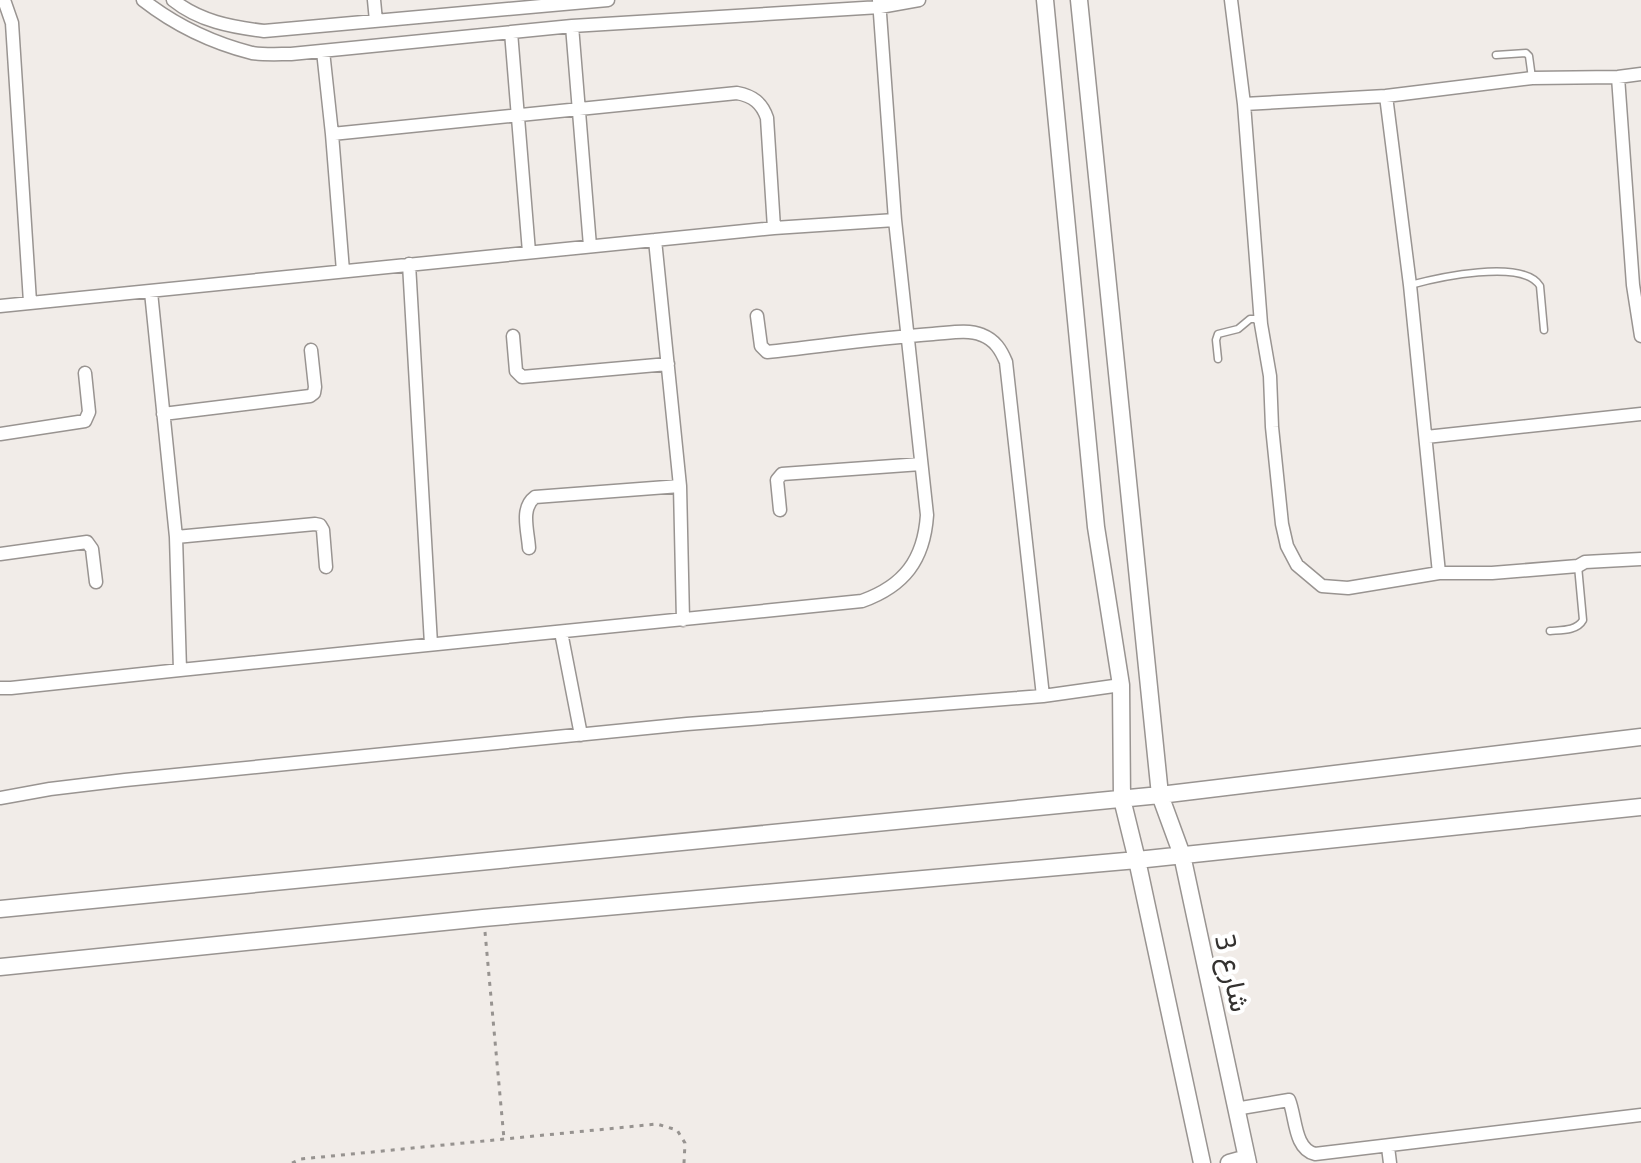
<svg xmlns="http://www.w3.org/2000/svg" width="1641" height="1163" font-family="'Exo 2',Vazirmatn,sans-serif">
<rect width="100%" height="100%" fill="#f1ece8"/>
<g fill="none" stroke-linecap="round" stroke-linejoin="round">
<defs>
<path id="lane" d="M1496,55L1526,53L1529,56L1532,78
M1410,285C1436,278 1523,258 1540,286L1544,330
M1218,359L1216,340L1218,334L1238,329L1250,319H1255L1259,322
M1550,631C1561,630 1577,631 1583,620L1578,566"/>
<path id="street" d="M4,0L12,23L30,302
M143,0C175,25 213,43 252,53C265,55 279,54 291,54L572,26L880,7L919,0
M173,0C199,21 231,27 264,31L608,0
M374,0L376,21
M1231,0L1244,104L1261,324L1270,376L1272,427L1282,524L1287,546L1297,565L1322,586L1348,588L1439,573H1492L1578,566L1585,562L1641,559
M572,26L590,246
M511,32L529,252
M323,51L332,134L343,271
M1618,77L1633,285L1641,336
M1386,96L1410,285L1439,573
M1244,104L1386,96L1532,78L1618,77L1641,74
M332,134L737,93C753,96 762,103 767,118L774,228
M655,240L680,486L683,620
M409,264L431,644
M151,292L176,537L180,670
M0,306L774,228L895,220
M757,316L761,346L767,352C822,346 878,338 933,334C949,333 968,329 982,335C995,340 1001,350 1006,362L1043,696
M513,336L516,371L522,377L668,364
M163,414L310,396L314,393L315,387L311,350
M0,434L85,421L89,412L85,373
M1426,437L1641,414
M780,510L777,480L782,474L921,464
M176,537L315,524L320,525L323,530L326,567
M529,548C528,531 520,508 535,497L680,486
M0,554L87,542L92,549L96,582
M561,632L581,735
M0,688H11L180,670L862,601C904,586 924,560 927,515L895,220L879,0
M0,798L50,789L125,780L687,724L1043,696L1121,685
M1235,1109L1289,1100C1296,1117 1294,1149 1315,1154L1641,1115
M1388,1147L1390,1163"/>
<path id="secondary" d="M1045,0L1096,527L1121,685L1122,799L1137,860L1202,1163
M1079,0L1160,795L1182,855L1248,1163
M0,909L1160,795L1641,737
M0,967L483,918L1137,860L1641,807
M1229,1163L1247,1158"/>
</defs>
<use href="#lane" stroke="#999491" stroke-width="9"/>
<use href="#street" stroke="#999491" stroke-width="15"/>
<use href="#secondary" stroke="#999491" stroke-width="19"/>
<path stroke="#979390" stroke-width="3" stroke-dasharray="4 6" stroke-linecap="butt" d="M485,932L504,1139
M292,1163L301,1159L657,1124L677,1130L685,1143L684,1163"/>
<use href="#lane" stroke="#fff" stroke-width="6"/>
<use href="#street" stroke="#fff" stroke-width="12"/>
<use href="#secondary" stroke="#fff" stroke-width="16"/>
</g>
<g text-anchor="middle" stroke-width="8" stroke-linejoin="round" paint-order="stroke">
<g font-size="28" fill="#343230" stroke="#fff">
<text transform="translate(1233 973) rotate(78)" y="10">شارع 3</text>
</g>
</g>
</svg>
